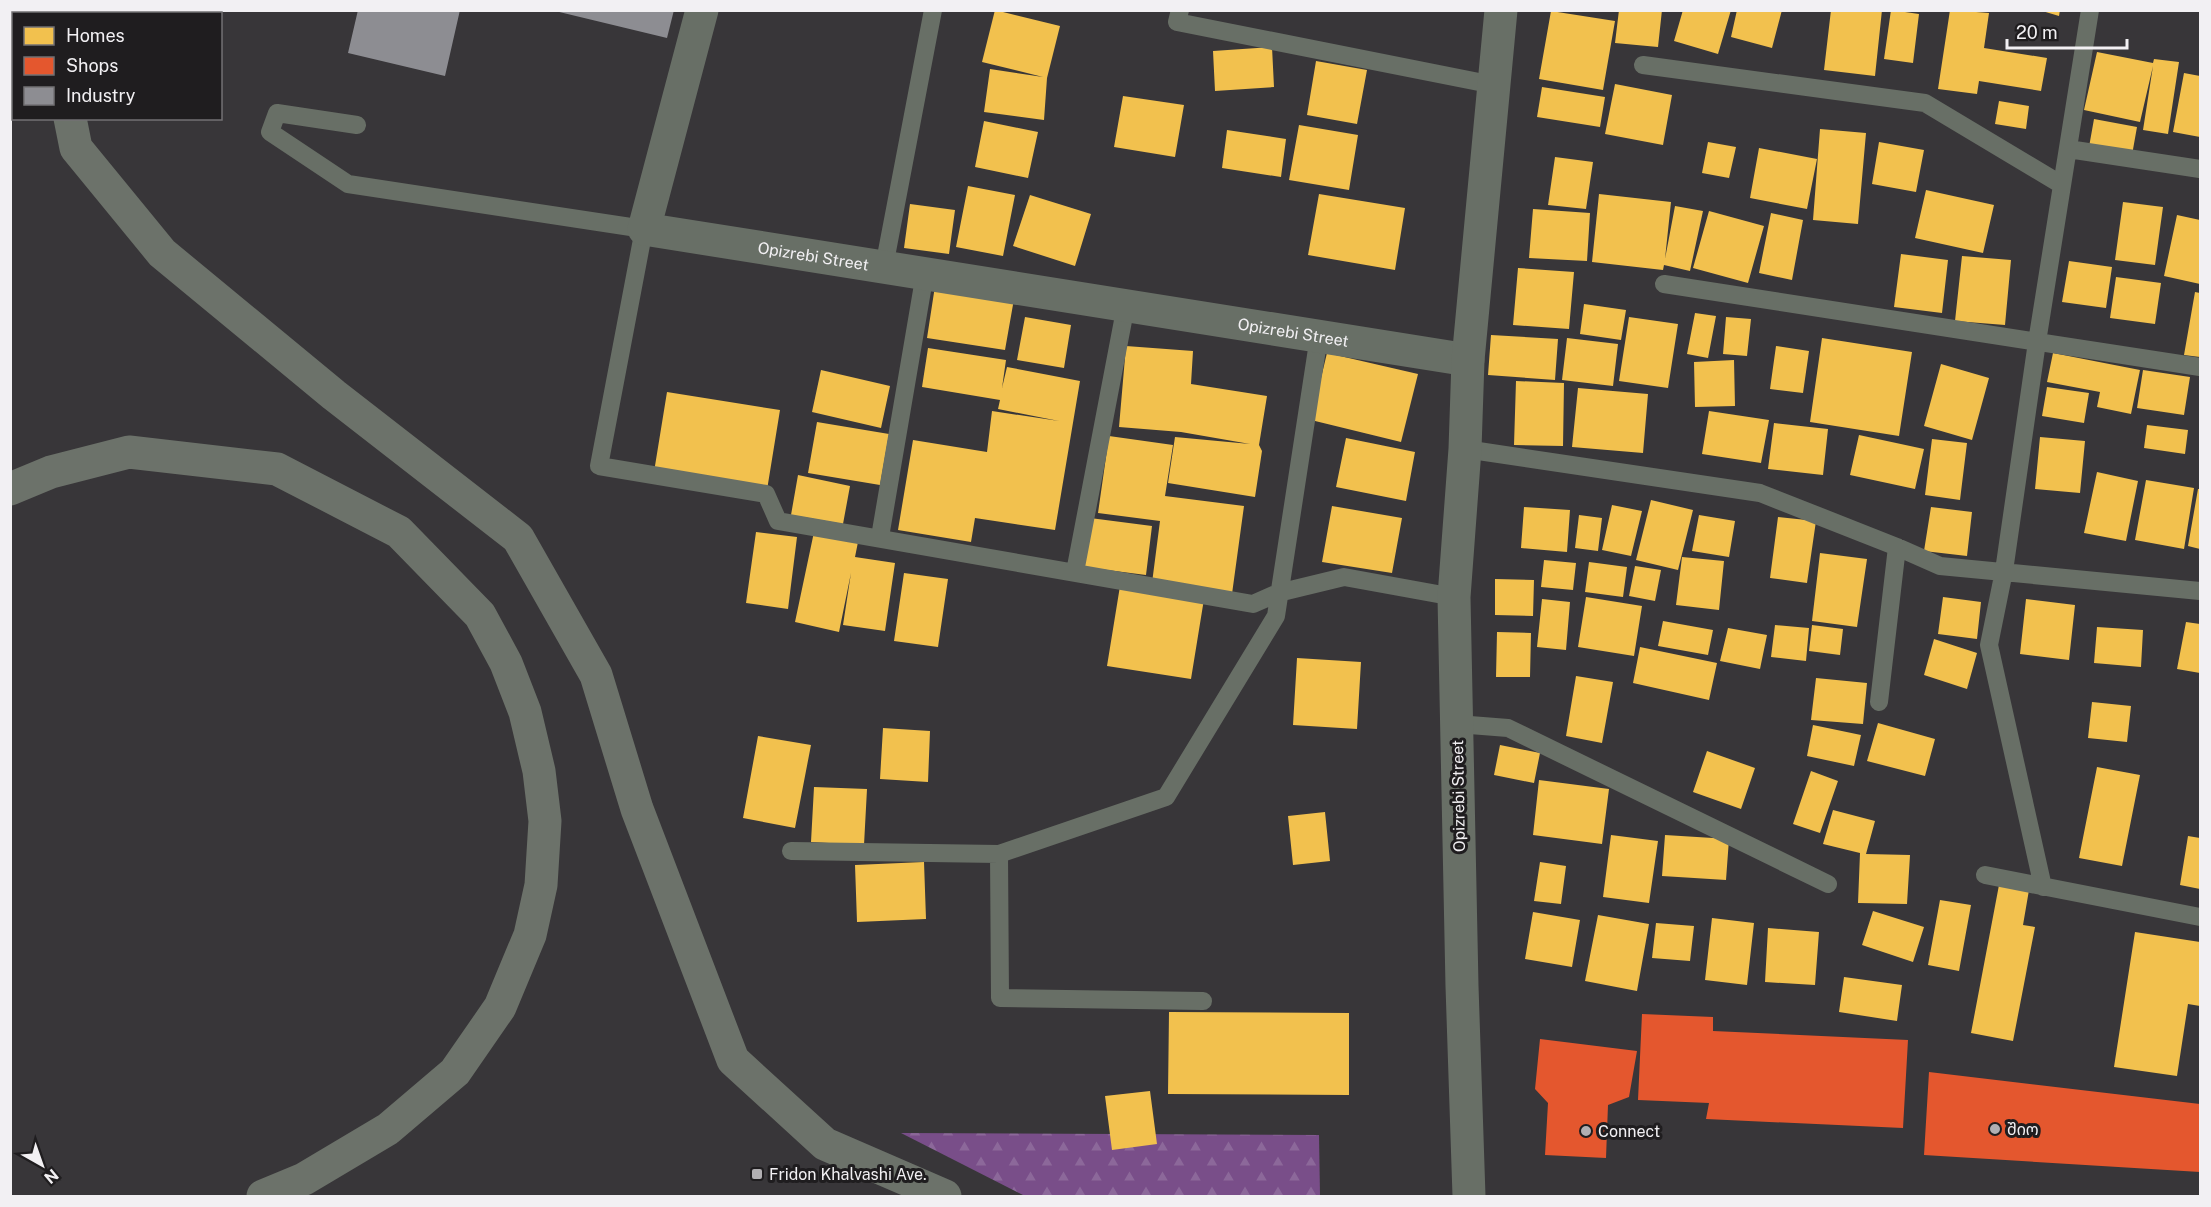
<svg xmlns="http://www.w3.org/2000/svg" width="2211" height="1207" font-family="'Public Sans','Noto Sans Georgian',sans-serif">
<defs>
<pattern id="forest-firs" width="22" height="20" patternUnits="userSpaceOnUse" patternTransform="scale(1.5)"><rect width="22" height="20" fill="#794e89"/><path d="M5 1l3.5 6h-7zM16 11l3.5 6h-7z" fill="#8c689a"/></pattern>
</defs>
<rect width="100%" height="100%" fill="#383639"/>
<path fill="url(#forest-firs)" d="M901,1133L1319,1135L1320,1196H1025Z"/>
<path fill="#f2c14e" d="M995,10L1060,26L1047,78L1044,120L984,112L990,69L1043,77L982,62Z
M1619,10H1662L1658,47L1615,43Z
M1683,10H1731L1718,54L1674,41Z
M1737,10H1782L1772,48L1731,37Z
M1831,10H1882L1875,76L1824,70Z
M1891,10L1919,14L1913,63L1884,59Z
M1950,10L1989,13L1984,48L2047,58L2041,91L1979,81L1977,94L1938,89Z
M2039,10H2060L2059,16Z
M1551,11L1615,21L1603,90L1539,79Z
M1272,47L1274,87L1215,91L1213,51Z
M2097,52L2153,63L2154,59L2179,62L2168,134L2143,130L2153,66L2140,122L2084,110Z
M1316,61L1367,70L1357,124L1307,115Z
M2184,73L2200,76V137L2173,132Z
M1615,84L1672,95L1663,145L1605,134Z
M1542,87L1605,97L1600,127L1537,117Z
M1123,96L1184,105L1175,157L1114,147Z
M1999,101L2029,106L2026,129L1995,124Z
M2094,119L2137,127L2132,155L2089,147Z
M984,121L1038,132L1028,178L975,167Z
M1299,125L1358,135L1349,190L1289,180Z
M1820,129L1866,133L1858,224L1813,220Z
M1227,130L1286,139L1281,177L1222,168Z
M1708,142L1736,147L1729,178L1702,173Z
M1879,142L1924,150L1916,192L1872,184Z
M1759,148L1817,159L1807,209L1750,198Z
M1555,157L1593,162L1586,209L1548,205Z
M968,186L1015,195L1003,256L956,247Z
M1926,190L1994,205L1983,253L1915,238Z
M1319,194L1405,208L1395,270L1308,255Z
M1599,194L1671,202L1665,259L1675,206L1703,211L1690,271L1664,265L1663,270L1592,262Z
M1030,195L1091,214L1075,266L1013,246Z
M2123,202L2163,207L2155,265L2115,260Z
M910,204L955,210L949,254L904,248Z
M1533,209L1590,213L1587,261L1529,258Z
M1709,211L1764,226L1748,283L1693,268Z
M1771,213L1803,220L1792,280L1759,273Z
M2177,215L2200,220V284L2164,276Z
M1901,254L1948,260L1942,313L1894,307Z
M1962,256L2011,260L2005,325L1955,321Z
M2069,261L2112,267L2106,308L2062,302Z
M1518,268L1574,272L1569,329L1513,325Z
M2116,277L2161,283L2155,324L2110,318Z
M935,286L1014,299L1005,350L927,338Z
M2195,292L2200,293V357L2184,355Z
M1584,304L1626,310L1621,340L1580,334Z
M1695,313L1716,316L1708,358L1687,354Z
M1025,317L1071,325L1064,368L1017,360Z
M1629,317L1678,324L1668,388L1619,381Z
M1726,317L1751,319L1747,356L1723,354Z
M1491,335L1558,339L1555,380L1488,375Z
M1567,338L1618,344L1613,386L1562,380Z
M1822,338L1912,352L1899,436L1810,422Z
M1126,346L1193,351L1191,384L1267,396L1259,445L1262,451L1255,497L1168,483L1175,437L1250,444L1181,432L1119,427Z
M1776,346L1809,351L1803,393L1770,389Z
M928,348L1006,360L1002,388L1007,367L1080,381L1055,530L975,518L971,542L898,530L913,440L987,452L992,411L1059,421L998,409L1000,400L922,387Z
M1327,353L1418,374L1401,442L1311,420Z
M2053,353L2140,370L2131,414L2097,407L2100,392L2047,382Z
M1734,360L1735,406L1695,407L1694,362Z
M1941,364L1989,378L1972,440L1924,426Z
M821,370L890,386L881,428L812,412Z
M2143,370L2190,377L2184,415L2137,408Z
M1516,381L1564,383L1563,446L1514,445Z
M2047,387L2089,393L2084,423L2042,416Z
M1578,388L1648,394L1643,453L1572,447Z
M667,392L780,410L767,490L654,472Z
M1709,411L1769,420L1761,463L1702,454Z
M817,422L889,434L880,485L808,473Z
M1774,423L1828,429L1823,475L1768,469Z
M2147,425L2188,430L2185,454L2144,448Z
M1859,435L1924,449L1915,489L1850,475Z
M1109,436L1173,445L1165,496L1244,506L1232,594L1152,583L1160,521L1098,513Z
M2040,437L2085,441L2080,493L2035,489Z
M1346,438L1415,452L1406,501L1336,487Z
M1932,439L1967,443L1960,500L1925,495Z
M2097,472L2138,481L2126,541L2084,533Z
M798,475L850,486L843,524L791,515Z
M2146,480L2194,488L2184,549L2135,540Z
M2198,489H2200V549L2188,546Z
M1651,500L1693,510L1678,570L1636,560Z
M1612,505L1642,511L1631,556L1602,550Z
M1332,506L1402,518L1392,573L1322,562Z
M1524,507L1570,510L1567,552L1521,548Z
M1931,507L1972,512L1967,556L1924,551Z
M1579,515L1602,518L1598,551L1575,548Z
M1699,515L1735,521L1729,557L1692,551Z
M1778,517L1816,521L1807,583L1770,578Z
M1090,518L1152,526L1146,575L1084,567Z
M756,532L797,537L788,609L746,603Z
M814,532L858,542L855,557L895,563L885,631L843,625L851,573L839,632L795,622Z
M1820,553L1867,559L1857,627L1812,621Z
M1682,557L1724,561L1719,610L1676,605Z
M1544,560L1576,563L1573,590L1541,587Z
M1589,562L1627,567L1623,597L1585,592Z
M1635,566L1661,570L1655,601L1629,596Z
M904,573L948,579L938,647L894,641Z
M1495,579L1534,580L1533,616L1495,615Z
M1120,586L1204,599L1191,679L1107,666Z
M1586,597L1642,606L1634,656L1578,647Z
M1943,597L1981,602L1977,639L1938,634Z
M1542,599L1570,602L1566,650L1537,647Z
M2026,599L2075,605L2069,660L2020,654Z
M1663,621L1713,630L1708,655L1658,646Z
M2186,622L2200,624V673L2177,669Z
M1775,625L1809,628L1806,661L1771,657Z
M1812,625L1843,629L1840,655L1809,651Z
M2097,627L2143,630L2141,667L2094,663Z
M1728,628L1767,635L1760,669L1720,661Z
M1497,632L1531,633L1530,677H1496Z
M1934,639L1977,653L1967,689L1924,675Z
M1640,647L1717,663L1709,700L1633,683Z
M1297,658L1361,662L1357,729L1293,725Z
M1576,676L1613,682L1602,743L1566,736Z
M1816,678L1867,683L1863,724L1811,720Z
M2092,702L2131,706L2127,742L2088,738Z
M1878,723L1935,739L1925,776L1867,761Z
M1813,725L1861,735L1854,766L1807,756Z
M883,728L930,731L928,782L880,779Z
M758,736L811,745L795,828L743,818Z
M1500,745L1540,753L1534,783L1494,775Z
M1707,751L1755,768L1741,809L1693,792Z
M2097,767L2140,775L2122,866L2079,858Z
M1811,771L1838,781L1820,833L1793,824Z
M1539,780L1609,789L1602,844L1533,835Z
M814,787L867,789L864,845L811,842Z
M1833,810L1875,821L1866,854L1910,855L1907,904L1858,903L1860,853L1823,844Z
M1325,812L1330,861L1293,865L1288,816Z
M1611,835L1658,841L1649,903L1603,897Z
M1665,835L1729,839L1726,880L1662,876Z
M2188,836L2200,838V889L2180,885Z
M924,862L926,919L857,922L855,865Z
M1540,862L1566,866L1561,904L1534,901Z
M1999,885L2029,890L2023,925L2035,927L2013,1041L1971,1033Z
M1940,900L1971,905L1959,971L1928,965Z
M1873,911L1924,927L1913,962L1862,945Z
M1533,912L1580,920L1572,967L1525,959Z
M1598,915L1649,924L1637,991L1585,981Z
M1712,918L1754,923L1747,985L1705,980Z
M1656,923L1694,926L1690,961L1652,958Z
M1768,928L1819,932L1815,985L1765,982Z
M2135,932L2200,942V1006L2188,1004L2177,1076L2114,1067Z
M1844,977L1902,985L1897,1021L1839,1012Z
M1169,1012L1349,1013V1095L1168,1094Z
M1150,1091L1157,1144L1112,1150L1105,1096Z"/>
<path fill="#e4572e" d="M1642,1014L1713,1017V1031L1908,1040L1903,1128L1706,1119L1709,1103L1638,1100Z
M1540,1039L1637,1051L1629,1097L1608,1105L1606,1158L1545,1155L1548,1103L1535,1089Z
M1929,1072L2200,1104V1172L1924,1155Z"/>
<path fill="#8d8d92" d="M358,10H460L445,76L348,53Z
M551,10H674L667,38Z"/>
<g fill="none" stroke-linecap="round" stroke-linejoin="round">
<path stroke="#686f66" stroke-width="18" d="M1180,10L1177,22L1494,85
M1643,65L1925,103L2062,185
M357,125L277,113L270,132L348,184L644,229L599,466L766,494L778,521L1253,604L1278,593L1344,577L1454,597
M2068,149L2200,169
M884,267L933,10
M1664,284L2200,367
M1465,449L1760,493L1897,547L1940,566L2200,591
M880,537L925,273
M1075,572L1126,305
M1879,702L1897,547
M1457,724L1508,728L1828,884
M791,851L999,854L1166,797L1276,616L1319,336
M999,854L1000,998L1203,1001
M1985,875L2200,917
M2043,887L1989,645L2004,571L2037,342L2090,10"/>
<path stroke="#686f66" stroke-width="33" id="s1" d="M702,10L644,229L1468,360"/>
<path stroke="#686f66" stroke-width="33" d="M1469,1196L1462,986L1454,597L1465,449L1468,360L1501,10"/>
<path stroke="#6c726a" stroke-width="33" d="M49,10V14
M70,118L76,148L162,253L334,395L518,538L596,675L637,809L733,1060L825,1144L945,1196
M10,489L51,472L129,452L277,469L399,532L480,615L506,663L525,712L539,771L545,821L541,885L530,935L500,1007L455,1072L388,1129L304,1179L263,1196"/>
</g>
<g fill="#b1afb2" stroke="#1f1d1f" stroke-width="2">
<circle cx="1995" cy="1129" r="6"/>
<circle cx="1586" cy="1131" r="6"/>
<rect x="751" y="1168" width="12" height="12" rx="3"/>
</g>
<g text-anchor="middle" stroke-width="6" stroke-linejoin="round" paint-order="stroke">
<g font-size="16" fill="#f2f0f3" stroke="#1f1d1f">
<text dy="6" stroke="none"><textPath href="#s1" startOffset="398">Opizrebi Street</textPath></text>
<text dy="6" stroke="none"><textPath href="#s1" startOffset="884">Opizrebi Street</textPath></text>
<text transform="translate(1458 796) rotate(-91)" y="6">Opizrebi Street</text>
</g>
<g font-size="16" fill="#f2f0f3" stroke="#1f1d1f" text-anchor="start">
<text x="2007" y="1135">შიო</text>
<text x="1598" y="1137">Connect</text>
<text x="769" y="1180">Fridon Khalvashi Ave.</text>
</g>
</g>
<rect width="2211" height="1207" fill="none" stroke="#f2f0f3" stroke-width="24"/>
<rect x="12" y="12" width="210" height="108" fill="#1f1d1f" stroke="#737174" stroke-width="1.5"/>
<rect x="24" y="27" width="30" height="18" fill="#f2c14e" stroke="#737174" stroke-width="1.5"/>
<text x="66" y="42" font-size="18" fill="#f2f0f3">Homes</text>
<rect x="24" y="57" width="30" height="18" fill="#e4572e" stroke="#737174" stroke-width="1.5"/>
<text x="66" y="72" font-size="18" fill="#f2f0f3">Shops</text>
<rect x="24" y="87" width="30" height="18" fill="#8d8d92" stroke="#737174" stroke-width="1.5"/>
<text x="66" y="102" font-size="18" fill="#f2f0f3">Industry</text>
<g transform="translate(42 1165) rotate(140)" stroke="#1f1d1f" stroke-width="4.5" paint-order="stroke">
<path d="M0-4.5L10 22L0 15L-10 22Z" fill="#f2f0f3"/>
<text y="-9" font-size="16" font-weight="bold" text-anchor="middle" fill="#f2f0f3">N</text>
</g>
<path d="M2007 39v9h120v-9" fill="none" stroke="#f2f0f3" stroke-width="3"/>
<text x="2016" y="39" font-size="18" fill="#f2f0f3" stroke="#1f1d1f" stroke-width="4.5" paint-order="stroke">20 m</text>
</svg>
